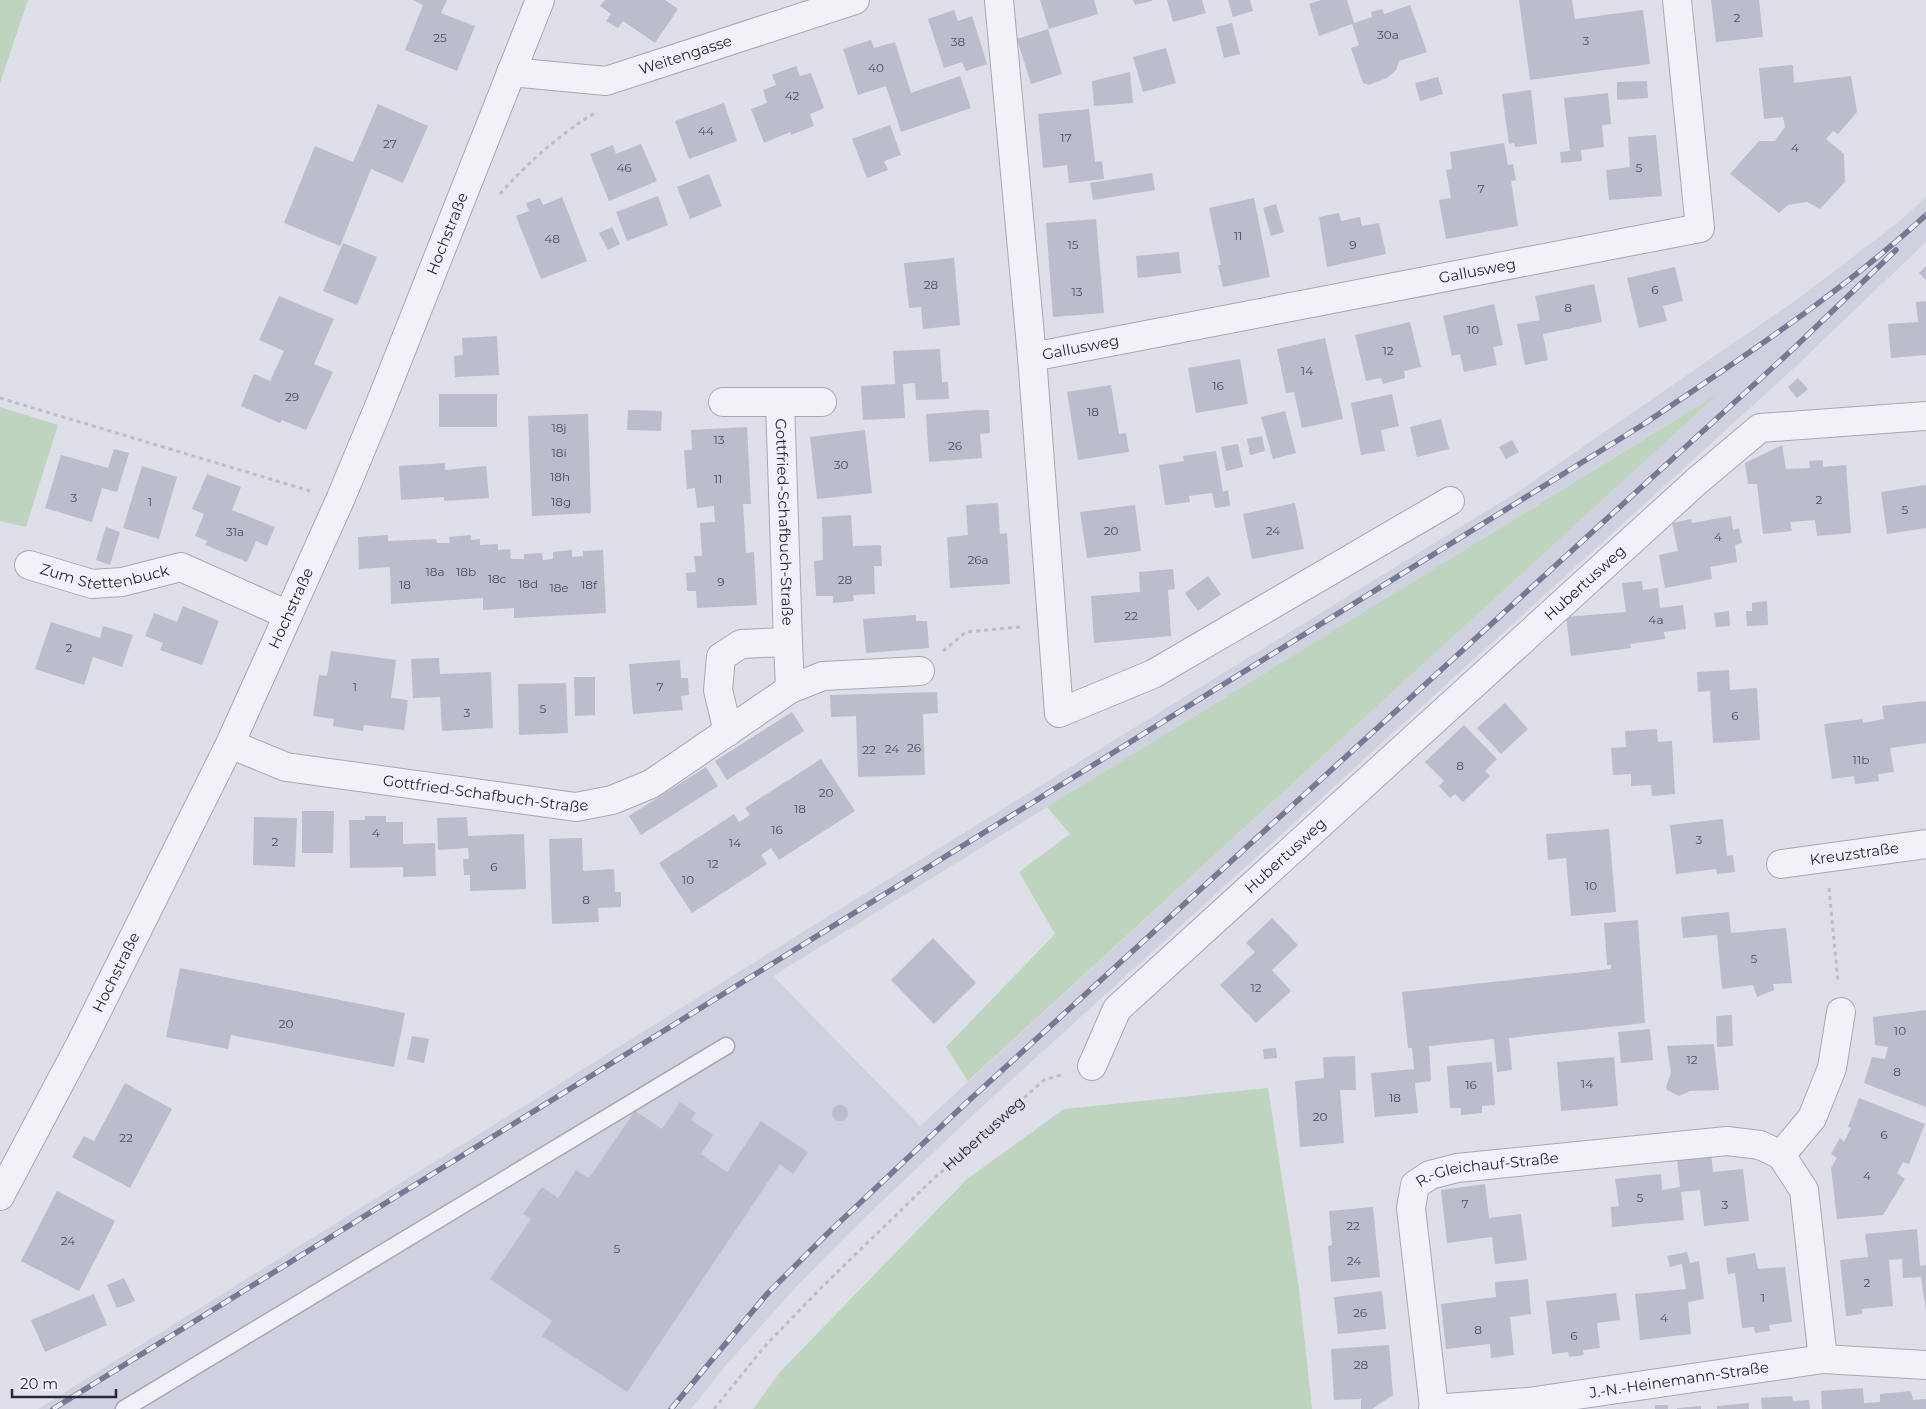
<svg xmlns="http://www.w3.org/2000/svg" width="1926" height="1409" font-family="Montserrat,sans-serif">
<rect width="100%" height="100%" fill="#dedfe9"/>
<path fill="#d0d1de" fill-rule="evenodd" d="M1926,197V242L1795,367L974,1114L854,1228L796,1287L726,1365L691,1409H38L827,917L1519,491L1799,298L1900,221ZM1716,395L920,1126L773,976L1660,429Z"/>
<path fill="#bed4bf" d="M0,0H28L0,83Z
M1719,393L968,1081L946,1047L1055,934L1019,872L1070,834L1047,807Z
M0,407L58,425L26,527L0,521Z
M1268,1088L1299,1288L1312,1409H753L780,1372L967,1179L1064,1109Z"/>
<path fill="#bbbccc" d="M413,0H447L441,13L475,26L457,71L405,50L423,5Z
M605,0H665L678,9L655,43L623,21L618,28L606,21L611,14L600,6Z
M1040,0H1094L1098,14L1049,29Z
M1133,0H1152V1L1135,5Z
M1167,0H1202L1206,13L1173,22Z
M1228,0H1250L1253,11L1233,17Z
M1321,0H1347L1354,23L1372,17L1371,12L1382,9L1384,14L1410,5L1427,52L1399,61L1396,70L1387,78L1369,85L1363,83L1351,48L1359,45L1352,24L1319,36L1309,4Z
M1519,0H1572L1575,19L1643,10L1650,64L1530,80Z
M1711,0H1759L1763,37L1716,42Z
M954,10L958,21L972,16L987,64L966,71L962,62L944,68L928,19Z
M1232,23L1240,54L1224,58L1216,27Z
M1048,29L1062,74L1031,84L1017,39Z
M871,40L874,48L895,42L911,93L960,76L971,108L901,132L886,86L858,95L843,49Z
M1166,48L1176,83L1143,92L1133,57Z
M1793,65L1794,83L1851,76L1857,112L1838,134L1833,131L1826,139L1844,154L1845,182L1820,209L1807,202L1788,205L1779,213L1730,174L1759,141H1775L1785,127L1783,117L1764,119L1759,68Z
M796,66L800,76L811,73L824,108L810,114L814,126L791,135L790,132L764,143L751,109L767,103L763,90L776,85L772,75Z
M1130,72L1133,103L1094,106L1092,81Z
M1438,77L1443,94L1420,101L1415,83Z
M1647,81L1648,98L1617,100V82Z
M1531,90L1537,144L1515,147L1514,143L1509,144L1502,94Z
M1608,93L1611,124L1602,125L1604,147L1581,150L1582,161L1561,163L1560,152L1570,151L1564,98Z
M724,103L737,141L689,159L675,121Z
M378,104L428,126L403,183L371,169L340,246L284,223L315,146L353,162Z
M1089,109L1095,162L1102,161L1104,179L1069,183L1067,165L1043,168L1038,114Z
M890,125L901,155L884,161L888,170L867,178L852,139Z
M1656,135L1662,196L1609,200L1606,170L1630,167L1628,137Z
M1504,143L1508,165L1513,164L1516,180L1511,181L1518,226L1446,239L1439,200L1451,198L1446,170L1452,169L1450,152Z
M641,144L657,181L609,201L590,154L613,145L616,154Z
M1152,173L1155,190L1093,200L1090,183Z
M709,174L722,206L690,219L677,187Z
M658,196L668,225L627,241L616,212Z
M562,197L587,261L541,279L516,216L529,211L526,203L540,198L543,205Z
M1254,198L1270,277L1223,287L1218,265H1221L1209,208Z
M1276,204L1284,232L1271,236L1263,208Z
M1339,213L1341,221L1360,217L1362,226L1379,223L1386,254L1327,267L1319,217Z
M1096,219L1104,313L1053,317L1046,223Z
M612,227L620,244L608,250L599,233Z
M343,243L377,257L357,305L323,291Z
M1179,252L1181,273L1138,278L1136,256Z
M954,258L960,325L923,329L921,307L909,308L904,263Z
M1926,266V280L1919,273Z
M1675,267L1683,301L1663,306L1667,321L1639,328L1627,278Z
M1594,284L1602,322L1543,334L1548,360L1525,365L1517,324L1540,320L1535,296Z
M279,296L334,319L314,364L333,372L306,430L282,420L280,423L241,406L254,374L270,381L284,351L259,340Z
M1926,301V355L1891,358L1888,324L1918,322L1916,302Z
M1494,304L1503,345L1493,347L1497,365L1464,372L1460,354L1452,356L1443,316Z
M1410,322L1421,367L1404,371L1405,378L1383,384L1381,378L1366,381L1355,335Z
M497,336L499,375L455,377L454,356L463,355L462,338Z
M1325,338L1343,419L1302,428L1294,392L1286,393L1277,349Z
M940,349L942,382H948L949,399L916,400L915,383L903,384L905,418L863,420L861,386L895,384L893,351Z
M1240,359L1248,404L1196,413L1188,368Z
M1798,378L1808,389L1797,398L1788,387Z
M1111,385L1119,434L1126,433L1129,452L1078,460L1067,392Z
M439,394H497V427H439Z
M1392,394L1399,426L1381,430L1385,451L1361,455L1351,403Z
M628,410L662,411L661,431L627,430Z
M979,410H989L990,433L980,434L982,458L929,462L926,414Z
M1285,411L1296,453L1273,459L1261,417Z
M588,414L591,513L532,516L528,416Z
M1441,419L1449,449L1417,457L1410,427Z
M747,427L751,504H743L746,553L754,552L757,605L697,608L696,591H687L686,573L696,572L694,556H702L700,523L715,522L714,506L697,508L695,488L687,489L684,450H692L691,430Z
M865,430L872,493L817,499L810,437Z
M1262,436L1265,451L1250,455L1247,439Z
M1512,440L1519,452L1506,459L1499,447Z
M1238,444L1243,467L1226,471L1221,447Z
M1782,445L1786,469L1810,468L1809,461L1823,460V467L1846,465L1851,533L1817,536L1815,520L1790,522L1792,531L1763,534L1757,484H1748L1745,463Z
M114,449L129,453L117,492L102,488L92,522L45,508L61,455L108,468Z
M1216,451L1223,492L1228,490L1230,506L1215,508L1212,493L1189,496L1190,502L1165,505L1159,465L1184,461L1183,456Z
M445,463V470L486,466L489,498L444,501V497L401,500L399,466Z
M142,466L177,477L159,539L123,528Z
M207,474L241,487L232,510L275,527L267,546L256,541L247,562L205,545L207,541L195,536L204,514L192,509Z
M1926,485V528L1887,534L1881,492Z
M998,503L1000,534L1007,533L1010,584L950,588L947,537L968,535L966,505Z
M1295,503L1304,549L1252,559L1243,514Z
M1135,505L1141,551L1087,558L1080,512Z
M851,515L853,546L881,545L882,566H874L875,594L853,595L854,601L833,603V596H816L814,561L823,560L822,517Z
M1731,516L1733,530L1739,528L1742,543L1735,545L1737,562L1710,567L1712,579L1665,588L1659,555L1678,551L1672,523L1691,519L1692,523Z
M106,527L120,532L110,565L96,560Z
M388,535V541L436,539L437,543H450L449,537L471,535V540L480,539V545L498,544V550L510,549L511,559H524V554L542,553L543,560L553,559V552L572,550V557L583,556V551L603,550L606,613L514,618V608L483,610V598L391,604L390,567L359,569L358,537Z
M1173,569L1175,589L1168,590L1171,636L1094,643L1091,596L1140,592L1139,572Z
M1208,576L1221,594L1198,611L1185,593Z
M1642,581L1643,590L1658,588L1660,608L1683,605L1686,629L1664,632L1665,639L1630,644L1631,648L1571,656L1566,617L1626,612L1622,583Z
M1767,601L1768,625L1747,626L1746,611H1752V603Z
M183,606L219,621L202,665L160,650L163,643L145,636L154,613L177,622Z
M1729,611L1730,626L1716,627L1714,613Z
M916,615V621H927L929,648L866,653L863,619Z
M51,622L100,638L103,626L133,635L122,667L93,657L84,685L35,669Z
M331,651L396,660L391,698L408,700L404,730L364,725L363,731L333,726L334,719L313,716L319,675L327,676Z
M439,658L440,674L491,672L493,728L442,731L440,697L413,698L411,659Z
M680,660L681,678H688L689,695L681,696L683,710L633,714L629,664Z
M1729,670L1730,690L1757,688L1760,740L1713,743L1710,691L1698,692L1697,672Z
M574,677H595V715L575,716Z
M566,683L568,733L519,735L518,684Z
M937,692L938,713L923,714L925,775L858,777L856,716L831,717L830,695Z
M1926,701V743L1890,748L1894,772L1878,774L1879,781L1855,784L1854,776L1832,779L1824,724L1863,719V723L1884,719L1882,706Z
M1505,703L1528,729L1501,754L1477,728Z
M792,712L804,731L727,780L715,761Z
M1464,725L1497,759L1485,771L1490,776L1463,802L1455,794L1450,798L1439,786L1444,781L1425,762Z
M1657,729L1658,742L1672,741L1675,794L1652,796L1651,785L1631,786V774L1613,775L1611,748L1626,747L1625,731Z
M821,759L855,811L779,860L771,848L761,855L767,864L692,913L659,863L734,814L739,822L750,815L745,808Z
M706,767L718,786L641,835L629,816Z
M302,811H334L333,853H302Z
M365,816H386V822H403V844L435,843L436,876L403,877V867L350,868L349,820H365Z
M254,817L297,818L295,867L253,865Z
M467,817L468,836L524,834L526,889L470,891V875H464L463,859H469L468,848L438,850L437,818Z
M1723,819L1727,856L1733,855L1735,872L1717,874L1716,869L1676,874L1670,825Z
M1609,829L1616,912L1571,916L1566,858L1548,860L1546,834Z
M582,838L583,871L614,869L615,892H621V907L598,908L599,922L552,924L549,839Z
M1729,912L1731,933L1786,928L1792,983L1773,984L1774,990L1757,997L1753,985L1722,989L1717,935L1683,938L1681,917Z
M1272,918L1298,945L1272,970L1291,991L1256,1023L1220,985L1255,952L1246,943Z
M1638,920L1645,1023L1509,1038L1512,1070L1497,1072L1494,1039L1429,1046L1431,1081L1415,1083L1418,1113L1375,1117L1371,1073L1414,1069L1412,1048H1408L1402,992L1611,969V965H1607L1604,923Z
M933,938L976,983L934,1024L891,980Z
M180,968L405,1013L394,1067L231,1035L228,1049L166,1037Z
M1926,1010V1107L1864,1083L1872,1057L1885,1059L1888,1047L1875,1045L1873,1017Z
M1732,1015L1733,1046L1717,1047L1716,1016Z
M1650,1029L1653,1060L1621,1063L1618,1032Z
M412,1036L429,1039L424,1063L407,1059Z
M1714,1044L1719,1090L1690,1091L1679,1096L1667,1090L1666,1087L1671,1073L1667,1046Z
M1276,1048L1277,1058L1264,1059L1263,1049Z
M1355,1056L1356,1090H1340L1344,1143L1300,1147L1295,1081L1324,1078L1323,1057Z
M1614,1057L1618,1106L1561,1111L1557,1062Z
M1492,1062L1495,1105L1482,1106V1113L1461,1115V1108H1450L1447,1066Z
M125,1083L172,1109L130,1188L72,1157L84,1136L94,1141Z
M1859,1098L1925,1124L1909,1164L1903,1162L1897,1173L1905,1179L1883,1215L1837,1219L1831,1168L1837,1158L1831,1154L1840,1138L1844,1142L1851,1128L1848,1127Z
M680,1102L696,1113L691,1120L713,1135L701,1154L727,1172L761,1121L808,1152L793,1174L780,1164L627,1392L542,1336L552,1321L490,1279L531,1219L523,1214L542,1187L558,1198L576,1170L589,1178L635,1111L662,1129Z
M832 1113a8 8 0 1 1 16 0a8 8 0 1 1-16 0Z
M1711,1154L1713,1172L1743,1169L1749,1221L1704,1226L1700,1190L1681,1192L1684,1220L1612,1227L1611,1207L1619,1206L1615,1179L1661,1174L1662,1190L1680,1187L1677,1158Z
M1485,1184L1489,1218L1521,1214L1527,1260L1495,1264L1492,1237L1447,1243L1441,1190Z
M57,1191L115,1221L79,1291L21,1261Z
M1373,1207L1380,1277L1331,1282L1328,1246L1332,1245L1329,1211Z
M1917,1229L1920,1266L1926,1265V1311L1921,1277L1903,1278L1902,1259L1889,1260L1893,1306L1862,1309V1314L1846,1316L1840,1260L1868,1257L1865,1234Z
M1687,1252L1690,1263L1699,1261L1704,1299L1688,1302L1691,1334L1640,1340L1635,1294L1686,1289L1682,1264L1670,1267L1667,1256Z
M1755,1253L1758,1269L1785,1267L1792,1322L1769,1325L1770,1331L1755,1333L1754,1327L1742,1328L1735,1273L1728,1274L1726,1258Z
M124,1278L135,1301L117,1308L107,1285Z
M1528,1279L1531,1314L1510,1317L1514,1355L1491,1358L1490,1344L1446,1349L1441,1304L1496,1297L1495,1282Z
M1382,1291L1386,1329L1338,1334L1334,1297Z
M1616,1293L1620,1320L1597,1323L1600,1348L1583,1350L1584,1355L1569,1357L1568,1352L1552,1354L1546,1301Z
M94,1294L107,1325L45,1352L31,1320Z
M1389,1345L1393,1395L1372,1409H1361V1399L1334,1400L1331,1349Z
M1863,1388L1864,1403L1880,1402V1394L1911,1391L1913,1400L1926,1399V1409H1822L1821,1391Z
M1792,1396L1793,1401L1809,1400L1810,1409H1762L1761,1398Z
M1749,1403V1409H1717V1406Z
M1655,1405H1668V1409H1655Z
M1701,1406V1409H1677V1408Z"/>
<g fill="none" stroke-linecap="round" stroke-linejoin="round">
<defs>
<path id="service" d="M124,1409L726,1046"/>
<g id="minor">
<path id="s2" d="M999,0L1032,357L1700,228L1677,0"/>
<path id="s3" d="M511,72L606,81L855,0"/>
<path d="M1032,357L1059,713L1153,674L1450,501"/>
<path d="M723,402H822"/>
<path id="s4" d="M780,402L788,642"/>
<path id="s5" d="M29,565L92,584L122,582L181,567L288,615"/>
<path d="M728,732L718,690L721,657L741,644L788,642L790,689"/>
<path id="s6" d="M230,744L286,767L576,807L612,800L651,784L790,689L823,676L920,671"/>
<path id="s7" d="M1781,864L1926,844"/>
<path id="s8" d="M1092,1066L1117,1009L1697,481L1760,428L1926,416"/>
<path d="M1823,1359L1804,1190L1781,1155L1812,1118L1832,1068L1841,1012"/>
<path id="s9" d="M1434,1408L1411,1208L1415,1185L1430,1175L1457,1168L1727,1141L1760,1145L1781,1155"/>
<path id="s10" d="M1433,1409L1528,1402L1823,1359L1926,1365"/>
</g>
<g id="tertiary">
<path id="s11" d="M0,1196L81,1043L230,744L340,500L380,404L540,0"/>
</g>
</defs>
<use href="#service" stroke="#a7a8b7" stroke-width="19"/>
<use href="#minor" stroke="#a7a8b7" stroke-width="30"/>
<use href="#tertiary" stroke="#a7a8b7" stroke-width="30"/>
<g stroke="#bcbdc8" stroke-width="3" stroke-dasharray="4 4" stroke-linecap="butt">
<path d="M500,194C528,162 559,135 596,112"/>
<path d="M0,398L310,491"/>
<path d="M943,651L966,632L1020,627"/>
<path d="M1829,888L1838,982"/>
<path id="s1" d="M714,1409L765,1346L822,1287L929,1183L1044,1080L1061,1075"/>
</g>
<use href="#service" stroke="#f1f1f7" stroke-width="16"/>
<use href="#minor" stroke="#f1f1f7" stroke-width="28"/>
<use href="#tertiary" stroke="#f1f1f7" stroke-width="28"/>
<defs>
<path id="rail" d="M53,1409L1644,424C1741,358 1840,294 1926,215
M671,1409L767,1294L827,1234L965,1104L1793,349L1896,250"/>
</defs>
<use href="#rail" stroke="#767994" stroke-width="5.5"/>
<use href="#rail" stroke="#eeeff6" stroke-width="4" stroke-dasharray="11" stroke-linecap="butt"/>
</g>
<g text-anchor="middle" stroke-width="4" stroke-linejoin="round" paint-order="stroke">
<g font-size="12" fill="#4b4d64">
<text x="1737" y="22">2</text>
<text x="1388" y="39">30a</text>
<text x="440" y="42">25</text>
<text x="1586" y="45">3</text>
<text x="958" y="46">38</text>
<text x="876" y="72">40</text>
<text x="792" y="100">42</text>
<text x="706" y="135">44</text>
<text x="1066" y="142">17</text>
<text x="390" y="148">27</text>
<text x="1795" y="152">4</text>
<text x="624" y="172">46</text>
<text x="1639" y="172">5</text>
<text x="1481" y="193">7</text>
<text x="1238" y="240">11</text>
<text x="552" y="243">48</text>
<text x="1073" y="249">15</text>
<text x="1353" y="249">9</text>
<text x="931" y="289">28</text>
<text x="1655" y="294">6</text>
<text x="1077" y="296">13</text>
<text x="1568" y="312">8</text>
<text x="1473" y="334">10</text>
<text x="1388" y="355">12</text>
<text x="1307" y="375">14</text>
<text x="1218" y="390">16</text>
<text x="292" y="401">29</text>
<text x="1093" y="416">18</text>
<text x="559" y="432">18j</text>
<text x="719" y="444">13</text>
<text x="955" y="450">26</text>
<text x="559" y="457">18i</text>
<text x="841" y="469">30</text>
<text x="560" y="481">18h</text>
<text x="718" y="483">11</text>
<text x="74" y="502">3</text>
<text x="1819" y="504">2</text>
<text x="150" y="506">1</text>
<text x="561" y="506">18g</text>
<text x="1905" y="514">5</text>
<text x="1111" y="535">20</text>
<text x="1273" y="535">24</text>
<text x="235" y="536">31a</text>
<text x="1718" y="541">4</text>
<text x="978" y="564">26a</text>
<text x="435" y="576">18a</text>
<text x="466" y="576">18b</text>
<text x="497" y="583">18c</text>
<text x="845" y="584">28</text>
<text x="721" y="586">9</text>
<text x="528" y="588">18d</text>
<text x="405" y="589">18</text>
<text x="589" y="589">18f</text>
<text x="559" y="592">18e</text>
<text x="1131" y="620">22</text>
<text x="1656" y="624">4a</text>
<text x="69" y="652">2</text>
<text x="355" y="691">1</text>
<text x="660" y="691">7</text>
<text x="543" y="713">5</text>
<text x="467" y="717">3</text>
<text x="1735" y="720">6</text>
<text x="914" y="752">26</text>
<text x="892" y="753">24</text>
<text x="869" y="754">22</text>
<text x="1861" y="764">11b</text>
<text x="1460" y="770">8</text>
<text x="826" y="797">20</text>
<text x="800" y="813">18</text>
<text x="777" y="834">16</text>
<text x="376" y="837">4</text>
<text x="1699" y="844">3</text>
<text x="275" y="846">2</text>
<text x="735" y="847">14</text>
<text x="713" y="868">12</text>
<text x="494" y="871">6</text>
<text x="688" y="884">10</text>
<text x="1591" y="890">10</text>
<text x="586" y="904">8</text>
<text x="1754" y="963">5</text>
<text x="1256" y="992">12</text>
<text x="286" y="1028">20</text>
<text x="1900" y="1035">10</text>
<text x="1692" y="1064">12</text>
<text x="1897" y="1076">8</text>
<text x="1587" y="1088">14</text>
<text x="1471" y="1089">16</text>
<text x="1395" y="1102">18</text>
<text x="1320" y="1121">20</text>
<text x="1884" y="1139">6</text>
<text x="126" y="1142">22</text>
<text x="1867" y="1180">4</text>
<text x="1640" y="1202">5</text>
<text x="1465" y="1208">7</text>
<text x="1725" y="1209">3</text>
<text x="1353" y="1230">22</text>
<text x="68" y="1245">24</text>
<text x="617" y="1253">5</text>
<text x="1354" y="1265">24</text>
<text x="1867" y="1287">2</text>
<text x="1763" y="1302">1</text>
<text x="1360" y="1317">26</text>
<text x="1664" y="1322">4</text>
<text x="1478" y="1334">8</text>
<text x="1574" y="1340">6</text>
<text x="1361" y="1369">28</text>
</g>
<g font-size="15" fill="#262841" stroke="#eeeff6">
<text dy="5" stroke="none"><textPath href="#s3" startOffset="179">Weitengasse</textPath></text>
<text dy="5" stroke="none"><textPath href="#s11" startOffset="1062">Hochstraße</textPath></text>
<text dy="5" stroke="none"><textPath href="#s2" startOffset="812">Gallusweg</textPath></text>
<text dy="5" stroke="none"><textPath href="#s2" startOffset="408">Gallusweg</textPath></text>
<text dy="5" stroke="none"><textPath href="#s4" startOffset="120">Gottfried-Schafbuch-Straße</textPath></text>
<text dy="5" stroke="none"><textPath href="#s5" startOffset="78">Zum Stettenbuck</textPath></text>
<text dy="5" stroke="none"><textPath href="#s8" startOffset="695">Hubertusweg</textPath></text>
<text dy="5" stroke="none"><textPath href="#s11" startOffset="656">Hochstraße</textPath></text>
<text dy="5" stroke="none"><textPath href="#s6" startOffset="262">Gottfried-Schafbuch-Straße</textPath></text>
<text dy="5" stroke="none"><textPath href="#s7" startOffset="74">Kreuzstraße</textPath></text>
<text dy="5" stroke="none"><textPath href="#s8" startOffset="290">Hubertusweg</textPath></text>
<text dy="5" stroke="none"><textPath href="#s11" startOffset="252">Hochstraße</textPath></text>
<text dy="5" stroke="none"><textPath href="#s1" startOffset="386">Hubertusweg</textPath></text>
<text dy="5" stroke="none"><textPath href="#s9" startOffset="300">R.-Gleichauf-Straße</textPath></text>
<text dy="5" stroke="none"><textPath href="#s10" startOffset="248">J.-N.-Heinemann-Straße</textPath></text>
</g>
</g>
<path d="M12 1389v8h104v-8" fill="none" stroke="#262841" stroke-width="2.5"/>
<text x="20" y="1389" font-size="15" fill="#262841" stroke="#eeeff6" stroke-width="4" paint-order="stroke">20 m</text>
</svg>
